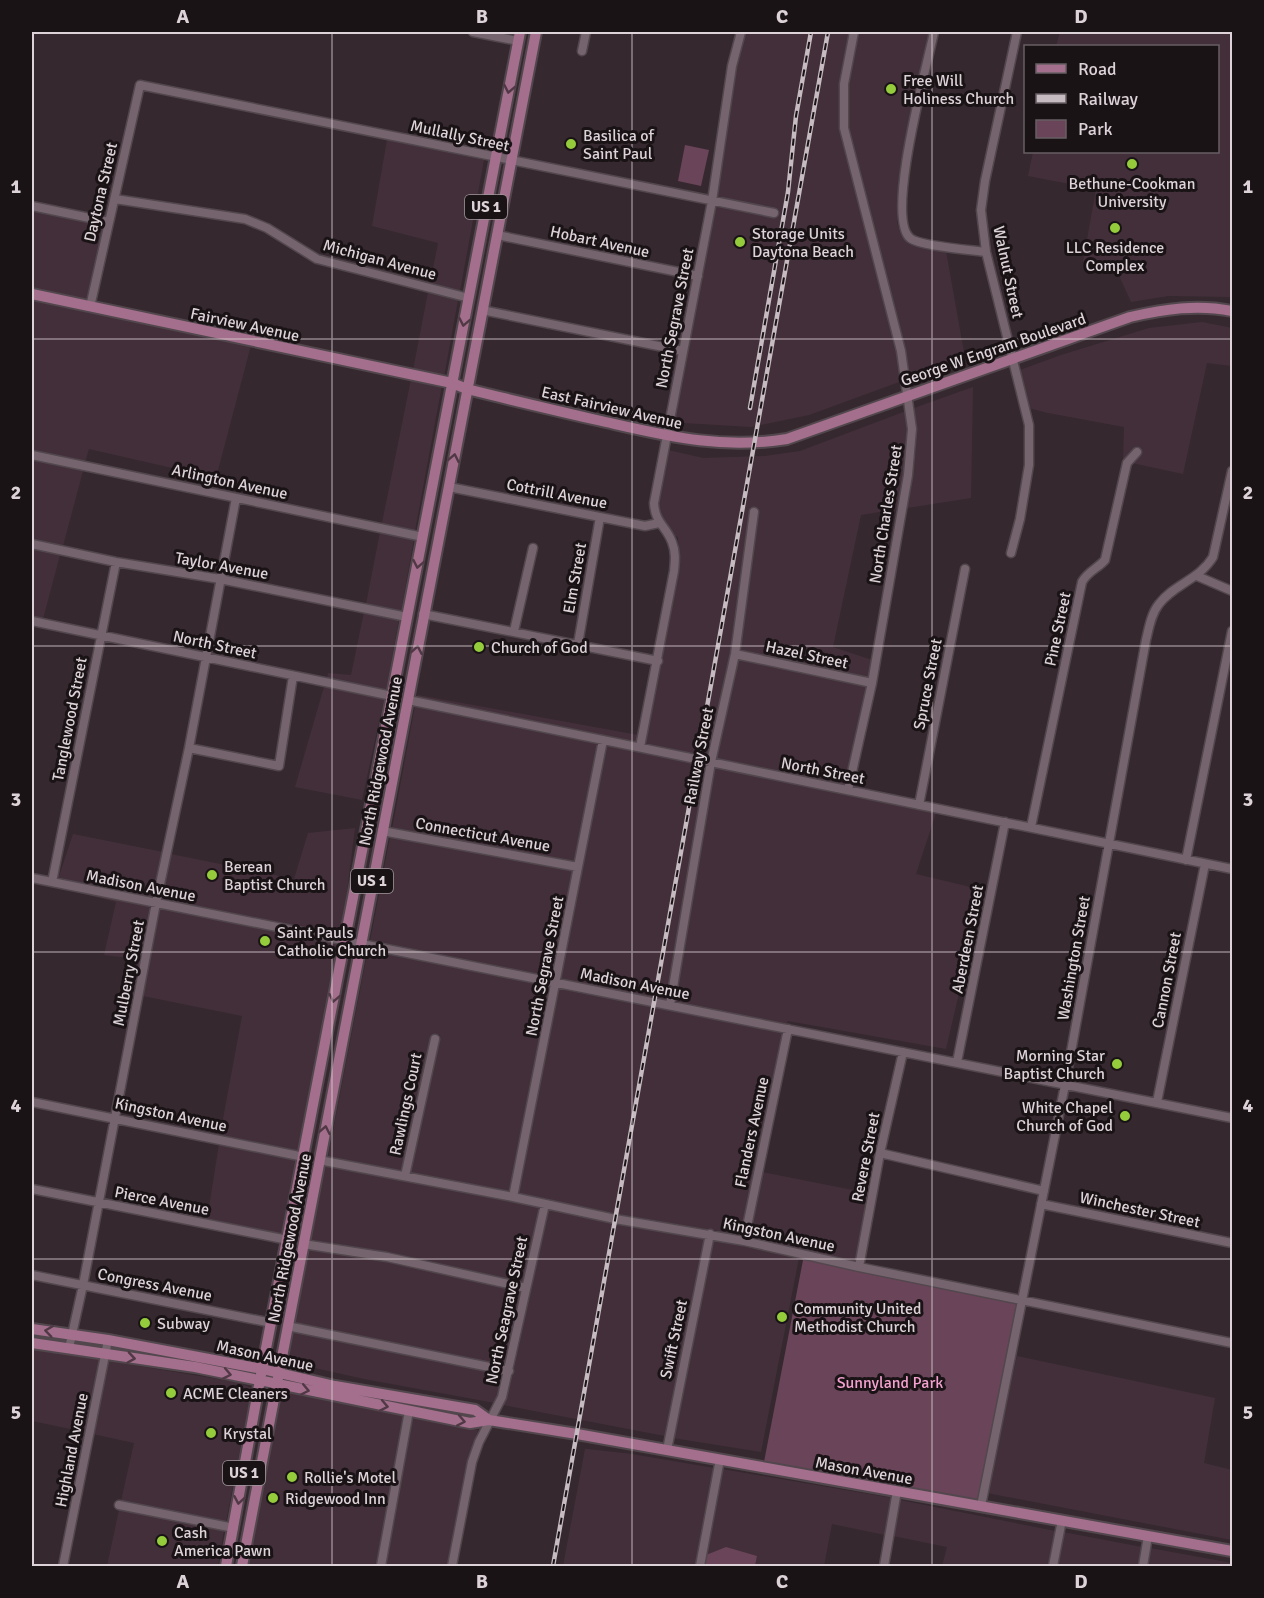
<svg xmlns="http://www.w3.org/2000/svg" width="1264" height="1598" font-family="Signika,sans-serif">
<rect width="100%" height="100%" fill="#36282f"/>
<path fill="#432f3a" d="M745,32H850L840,84V128L897,352L902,381L809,415L751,427L684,423L674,421L715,206L777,218L779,210L717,197L736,66Z
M858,32H930L899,177L897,222L900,232L912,245L946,251L965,358L910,378L905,349L848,126V84Z
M1060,32H1232V297L1168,296L1131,302L1116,269L1083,262L1096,189L1028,176L1033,152H1218V46H1056Z
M387,140L484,160L460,291L430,284L438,243L372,226Z
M32,210L104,226L87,301L32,290Z
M428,292L458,300L444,377L413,370Z
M32,299L251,345L216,478L89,449L85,462L32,451Z
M1202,322L1232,328V366L1207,363L1183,474L1132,463L1142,452L1137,446L1123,462L1124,427L1048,413L1029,408L1020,370L1061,355L1149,328Z
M411,379L442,385L415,531L382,523Z
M973,387L971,498L907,508L916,449L914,408Z
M906,411L907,450L898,509L861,515L833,647L872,660L869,678L732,649L729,657L867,687L845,785L645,744L679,572L678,537L675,536L663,521L658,511V503L668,450L703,458L765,456L800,451Z
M32,460L83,471L63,546L32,540Z
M380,532L414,539L401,611L366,604Z
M32,549L60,555L43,619L32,617Z
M364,612L399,619L386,690L327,678L328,673L351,675Z
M324,687L384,699L362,800L295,787Z
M418,695L638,735L637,742L417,697Z
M415,706L598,743L575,862L392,829Z
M606,745L936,813L916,874L983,890L946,1049L788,1021L786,1024L561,979Z
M355,828L347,891L339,934L161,899L171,854L294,879L308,833Z
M73,834L163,852L153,898L58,879Z
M390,837L574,871L553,977L370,941Z
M55,887L151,907L135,994L131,993L137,959L104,955L116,902Z
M160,908L337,943L297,1151L220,1135L242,1016L143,996Z
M368,949L551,986L510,1192L410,1172L440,1035L432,1034L402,1171L328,1157Z
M559,988L783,1033L751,1169L754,1170L741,1235L616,1214L518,1193Z
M219,1144L295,1160L281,1235L207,1220Z
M326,1166L540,1207L523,1283L388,1252L311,1240Z
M762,1172L868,1193L856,1262L749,1237Z
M548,1209L614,1223L705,1238L665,1436L503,1405L514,1368Z
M713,1240L799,1258L761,1452L673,1438Z
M310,1249L386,1261L521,1292L506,1366L295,1323Z
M294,1332L504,1374L495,1403L364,1379L292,1363L288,1359Z
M32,1349L100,1360L85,1432L32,1421Z
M1017,1356L1215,1398L1204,1463L1232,1470V1540L987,1493Z
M108,1361L236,1382L252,1388L226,1522L121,1501L134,1443L93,1434Z
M282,1390L404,1414L377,1566H248Z
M413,1416L478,1430L467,1462L448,1566H385Z
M579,1448L632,1454L714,1468L696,1566H563L585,1449Z
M722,1469L892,1498L885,1535L832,1524L824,1566H755L757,1556L706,1555Z
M900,1500L1055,1531L1048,1566H942L947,1547L893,1536Z
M119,1510L224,1530L218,1566H107Z
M1063,1532L1142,1547L1138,1566H1057Z
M1150,1548L1232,1563V1566H1147Z"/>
<path fill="#6a4459" d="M685,145L709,150L701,186L678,181Z
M804,1255L1021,1301L981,1506L763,1467Z
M726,1547L757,1556L755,1566H704L706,1555Z"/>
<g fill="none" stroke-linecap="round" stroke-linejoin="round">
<defs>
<path id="minor" d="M473,32L518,41
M934,32C927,66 885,217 910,238C919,246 972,250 986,252
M582,51L586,32
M115,199L245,219L267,228L317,259L469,298
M32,206L109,222
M497,235L698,276
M90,307L140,85L774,213
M482,310L683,351
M32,455L423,537
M449,487L645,526L659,523
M32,544L116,562L220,579L407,617
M1011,553L1020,519L1029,465V425L986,252L981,210L985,181L1017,32
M1197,576L1232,591
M423,614L658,661
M32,621L392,696
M514,631L533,548
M578,644L600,517
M735,654L872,683
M408,700L1232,869
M640,747L674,571C675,561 676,552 672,542C666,526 655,523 654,503L712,201L732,66L741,32
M189,748L279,766L293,676
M848,790L872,683L908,475L912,429L901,351L844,128V84L854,32
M919,805L965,569
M1031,827L1082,582C1088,571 1097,569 1105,560L1127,463L1137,452
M382,831L578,867
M1186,860L1232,631
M32,878L1232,1118
M52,882L116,562
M670,1005L711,762L735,654L754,512
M957,1062L1005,822
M32,1102L304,1157
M1157,1102L1205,864
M880,1153L1044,1191
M319,1160L513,1197L615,1219L744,1241L859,1267L1232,1343
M405,1176L435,1039
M32,1189L288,1240
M513,1197L603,740
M1041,1204L1232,1243
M744,1241L788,1029
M303,1244L387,1257L526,1288
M859,1267L880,1153L903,1052
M32,1275L272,1323
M287,1326L509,1371
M69,1348L83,1285L156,903L189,748L236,498
M667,1450L710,1234
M119,1505L234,1528
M981,1506L1065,1085L1146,640C1149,628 1151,614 1159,604C1174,584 1199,580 1213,557L1232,471
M63,1566L108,1340
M381,1566L409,1411
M452,1566L472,1462L479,1442L502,1397L545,1204
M700,1566L720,1459
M884,1566L897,1491
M1053,1566L1062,1520
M1143,1566L1148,1536"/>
<path id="major" d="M32,294L452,383L467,389C511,400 554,410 597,420C664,435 718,450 787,439L1130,317C1165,309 1197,304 1232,311
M32,1329L108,1340L262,1369L335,1386L475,1410L489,1420
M32,1343L195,1367L470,1423L489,1420L577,1434L1232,1551
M226,1566L262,1369L520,32
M242,1566L536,32"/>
</defs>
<use href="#minor" stroke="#52474d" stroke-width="11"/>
<use href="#major" stroke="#52474d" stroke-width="14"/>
<use href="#minor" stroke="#75646d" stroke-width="8"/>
<use href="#major" stroke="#a36f8c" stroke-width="10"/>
<defs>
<path id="rail" d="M750,408L788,192L796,116L811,32
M553,1566L828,32"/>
</defs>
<use href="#rail" stroke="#c5bbc0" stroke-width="4.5"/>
<use href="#rail" stroke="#191316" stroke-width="2" stroke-dasharray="7" stroke-linecap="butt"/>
</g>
<defs><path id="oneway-chevron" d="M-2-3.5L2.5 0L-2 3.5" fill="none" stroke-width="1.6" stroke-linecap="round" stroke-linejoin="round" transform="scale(1.5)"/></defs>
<g stroke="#503845">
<use href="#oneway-chevron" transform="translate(509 89) rotate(101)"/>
<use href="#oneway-chevron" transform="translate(464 322) rotate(101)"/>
<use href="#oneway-chevron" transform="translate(454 458) rotate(-79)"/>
<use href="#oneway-chevron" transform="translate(418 564) rotate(101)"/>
<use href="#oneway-chevron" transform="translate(417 650) rotate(-80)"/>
<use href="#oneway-chevron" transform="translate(334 998) rotate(101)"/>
<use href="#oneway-chevron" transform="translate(325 1130) rotate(-79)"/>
<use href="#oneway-chevron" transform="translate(49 1331) rotate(-172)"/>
<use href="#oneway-chevron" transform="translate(131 1358) rotate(9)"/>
<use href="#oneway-chevron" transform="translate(227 1374) rotate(11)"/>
<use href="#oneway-chevron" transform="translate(305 1390) rotate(12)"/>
<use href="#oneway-chevron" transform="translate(384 1406) rotate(11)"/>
<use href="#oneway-chevron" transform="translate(461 1421) rotate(11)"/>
<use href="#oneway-chevron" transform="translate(239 1500) rotate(100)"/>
</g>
<path fill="none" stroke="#dcd2d7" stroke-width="1.5" stroke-opacity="0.55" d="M332,32V1566M632,32V1566M932,32V1566M32,339H1232M32,646H1232M32,952H1232M32,1259H1232"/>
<g fill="#94cc3c" stroke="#191316" stroke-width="2">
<circle cx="891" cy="89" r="6"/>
<circle cx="571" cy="144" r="6"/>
<circle cx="1132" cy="164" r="6"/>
<circle cx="1115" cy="228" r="6"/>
<circle cx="740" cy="242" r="6"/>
<circle cx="479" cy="647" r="6"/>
<circle cx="212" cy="875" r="6"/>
<circle cx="265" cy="941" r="6"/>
<circle cx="1117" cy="1064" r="6"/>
<circle cx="1125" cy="1116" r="6"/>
<circle cx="782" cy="1317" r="6"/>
<circle cx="145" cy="1323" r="6"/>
<circle cx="171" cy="1393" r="6"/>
<circle cx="211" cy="1433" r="6"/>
<circle cx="292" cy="1477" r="6"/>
<circle cx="273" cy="1498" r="6"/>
<circle cx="162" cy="1541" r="6"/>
</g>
<g text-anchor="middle" stroke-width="6" stroke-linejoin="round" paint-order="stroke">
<g fill="#191316" stroke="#a2999d" stroke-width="1.5">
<rect x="465" y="195" width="42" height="24" rx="4.5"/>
<rect x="351" y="869" width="42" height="24" rx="4.5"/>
<rect x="223" y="1461" width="42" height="24" rx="4.5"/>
</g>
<g font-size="15" font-weight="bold" fill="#dcd2d7">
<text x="486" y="212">US 1</text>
<text x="372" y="886">US 1</text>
<text x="244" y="1478">US 1</text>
</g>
<g font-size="16" fill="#dcd2d7" stroke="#191316" text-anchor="start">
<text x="903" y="86">Free Will<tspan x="903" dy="18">Holiness Church</tspan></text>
<text x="583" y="141">Basilica of<tspan x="583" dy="18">Saint Paul</tspan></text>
<text x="1132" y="189" text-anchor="middle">Bethune-Cookman<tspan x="1132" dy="18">University</tspan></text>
<text x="752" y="239">Storage Units<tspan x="752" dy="18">Daytona Beach</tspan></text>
<text x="1115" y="253" text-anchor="middle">LLC Residence<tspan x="1115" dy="18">Complex</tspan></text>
<text x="491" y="653">Church of God</text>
<text x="224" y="872">Berean<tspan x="224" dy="18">Baptist Church</tspan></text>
<text x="277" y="938">Saint Pauls<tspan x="277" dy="18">Catholic Church</tspan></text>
<text x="1105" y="1061" text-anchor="end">Morning Star<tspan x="1105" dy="18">Baptist Church</tspan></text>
<text x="1113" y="1113" text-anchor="end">White Chapel<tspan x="1113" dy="18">Church of God</tspan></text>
<text x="794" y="1314">Community United<tspan x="794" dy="18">Methodist Church</tspan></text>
<text x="157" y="1329">Subway</text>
<text x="183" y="1399">ACME Cleaners</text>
<text x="223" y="1439">Krystal</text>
<text x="304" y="1483">Rollie's Motel</text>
<text x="285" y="1504">Ridgewood Inn</text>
<text x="174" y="1538">Cash<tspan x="174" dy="18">America Pawn</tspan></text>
</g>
<g font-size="16" fill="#dcd2d7" stroke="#191316">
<text transform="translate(460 135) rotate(12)" y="6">Mullally Street</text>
<text transform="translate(100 192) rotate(-77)" y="6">Daytona Street</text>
<text transform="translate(600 241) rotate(12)" y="6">Hobart Avenue</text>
<text transform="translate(380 259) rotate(15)" y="6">Michigan Avenue</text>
<text transform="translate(1009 272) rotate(78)" y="6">Walnut Street</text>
<text transform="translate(674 318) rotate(-79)" y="6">North Segrave Street</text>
<text transform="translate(245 324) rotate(12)" y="6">Fairview Avenue</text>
<text transform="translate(993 349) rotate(-19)" y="6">George W Engram Boulevard</text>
<text transform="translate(612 407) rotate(13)" y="6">East Fairview Avenue</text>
<text transform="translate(230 481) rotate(12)" y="6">Arlington Avenue</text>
<text transform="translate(557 493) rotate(11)" y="6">Cottrill Avenue</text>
<text transform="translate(885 514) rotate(-81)" y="6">North Charles Street</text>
<text transform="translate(222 565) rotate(10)" y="6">Taylor Avenue</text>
<text transform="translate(574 578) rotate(-80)" y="6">Elm Street</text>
<text transform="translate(1057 629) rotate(-78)" y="6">Pine Street</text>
<text transform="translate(215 644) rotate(12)" y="6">North Street</text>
<text transform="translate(807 654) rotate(12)" y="6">Hazel Street</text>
<text transform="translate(927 684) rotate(-79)" y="6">Spruce Street</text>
<text transform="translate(69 719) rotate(-79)" y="6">Tanglewood Street</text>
<text transform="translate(698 756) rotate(-79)" y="6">Railway Street</text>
<text transform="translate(380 761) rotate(-79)" y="6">North Ridgewood Avenue</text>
<text transform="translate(823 770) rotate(11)" y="6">North Street</text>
<text transform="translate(483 834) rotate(10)" y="6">Connecticut Avenue</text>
<text transform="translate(141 885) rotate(11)" y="6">Madison Avenue</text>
<text transform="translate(967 939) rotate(-79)" y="6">Aberdeen Street</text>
<text transform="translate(1073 958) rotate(-80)" y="6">Washington Street</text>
<text transform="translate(544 966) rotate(-79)" y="6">North Segrave Street</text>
<text transform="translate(128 973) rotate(-79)" y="6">Mulberry Street</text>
<text transform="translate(1166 980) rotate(-79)" y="6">Cannon Street</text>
<text transform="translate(635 983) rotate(11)" y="6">Madison Avenue</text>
<text transform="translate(405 1104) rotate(-78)" y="6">Rawlings Court</text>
<text transform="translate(171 1114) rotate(12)" y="6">Kingston Avenue</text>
<text transform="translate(751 1132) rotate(-78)" y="6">Flanders Avenue</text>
<text transform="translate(865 1157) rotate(-79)" y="6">Revere Street</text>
<text transform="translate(162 1200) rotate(11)" y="6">Pierce Avenue</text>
<text transform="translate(1140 1209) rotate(12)" y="6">Winchester Street</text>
<text transform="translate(779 1234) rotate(12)" y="6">Kingston Avenue</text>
<text transform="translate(289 1238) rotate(-79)" y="6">North Ridgewood Avenue</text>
<text transform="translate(155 1284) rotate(11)" y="6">Congress Avenue</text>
<text transform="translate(506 1310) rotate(-78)" y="6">North Seagrave Street</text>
<text transform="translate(673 1339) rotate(-78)" y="6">Swift Street</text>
<text transform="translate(265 1355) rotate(12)" y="6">Mason Avenue</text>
<text transform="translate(71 1450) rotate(-79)" y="6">Highland Avenue</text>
<text transform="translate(864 1470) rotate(10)" y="6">Mason Avenue</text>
</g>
<g font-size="16" fill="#f5a1cf" stroke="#191316">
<text x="890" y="1388">Sunnyland Park</text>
</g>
</g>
<rect width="1264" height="1598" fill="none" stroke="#191316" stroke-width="66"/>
<rect x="1024" y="45" width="195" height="108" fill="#191316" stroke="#675f63" stroke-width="1.5"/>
<rect x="1036" y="64" width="30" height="9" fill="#a36f8c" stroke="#675f63" stroke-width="1.5"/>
<text x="1078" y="75" font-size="18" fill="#dcd2d7">Road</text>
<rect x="1036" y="94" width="30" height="9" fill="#c5bbc0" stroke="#675f63" stroke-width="1.5"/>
<text x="1078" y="105" font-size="18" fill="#dcd2d7">Railway</text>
<rect x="1036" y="120" width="30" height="18" fill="#6a4459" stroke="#675f63" stroke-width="1.5"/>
<text x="1078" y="135" font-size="18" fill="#dcd2d7">Park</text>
<rect x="33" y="33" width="1198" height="1532" fill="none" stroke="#dcd2d7" stroke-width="2"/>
<g font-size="20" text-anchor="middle" font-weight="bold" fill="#dcd2d7">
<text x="183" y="23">A</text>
<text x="482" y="23">B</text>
<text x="782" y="23">C</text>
<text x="1081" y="23">D</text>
<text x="16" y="193">1</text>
<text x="1248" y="193">1</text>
<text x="16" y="499">2</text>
<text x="1248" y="499">2</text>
<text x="16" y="806">3</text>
<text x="1248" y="806">3</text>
<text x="16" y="1112">4</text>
<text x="1248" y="1112">4</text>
<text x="16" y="1419">5</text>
<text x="1248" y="1419">5</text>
<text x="183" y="1588">A</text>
<text x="482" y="1588">B</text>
<text x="782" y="1588">C</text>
<text x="1081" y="1588">D</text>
</g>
</svg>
